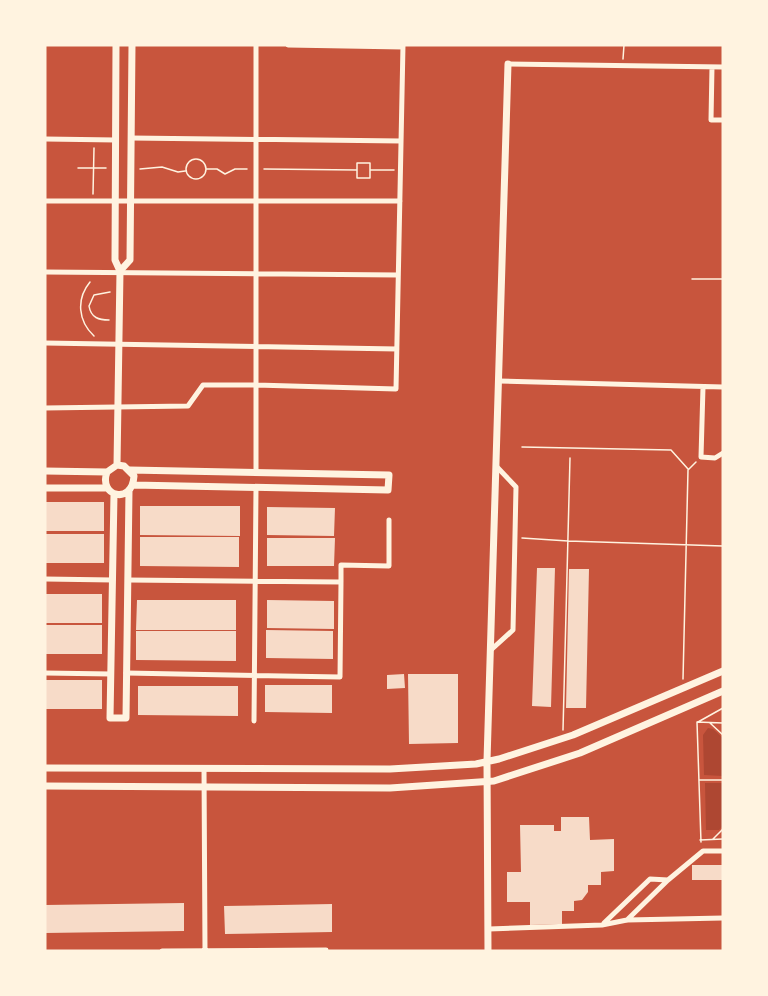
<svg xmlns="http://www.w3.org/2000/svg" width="768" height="996" font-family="Helvetica,sans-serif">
<rect width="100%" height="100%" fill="#c8553d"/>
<path fill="#ae4732" d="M708,728L713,729L723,738V776L704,775L703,735Z
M705,783H723V826L719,830H706Z"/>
<path fill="#f7dbc8" d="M45,502H104V531H45Z
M140,506H240V536L140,535Z
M267,507L335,508L334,536L267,535Z
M45,534H104V563H45Z
M140,537H239V567L140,566Z
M267,538H335L334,566H267Z
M537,568H555L551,707L532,706Z
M569,569H589L586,708H566Z
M45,594H102V623H45Z
M137,600H236V630H136Z
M267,600L334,601V629L267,628Z
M45,625H102V654H45Z
M266,630L333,631V659L266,658Z
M136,631H236V661L136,660Z
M404,674L405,688L387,689V675Z
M408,674H458V743L409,744Z
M45,680H102V709H45Z
M265,685H332V713L265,712Z
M138,686H238V716L138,715Z
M561,817H589L590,840L614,839V871L601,872V885H588V892L582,900L574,901V911H562V924L530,925V902H507V872H521L520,825H554V831H561Z
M692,865H723V880H692Z
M184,903V931L45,933V905Z
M332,904V932L225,934L224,906Z"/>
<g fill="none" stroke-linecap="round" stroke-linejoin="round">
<path stroke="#fff3e0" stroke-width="1.5" d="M623,59L624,45
M186 169a10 10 0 1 1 20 0a10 10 0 1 1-20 0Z
M78,168H106
M140,169L162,167L178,172L185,171
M207,169H217L225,174L235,169H247
M264,169L357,170
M370,170V163H357V178H370V170H394
M93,194L94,148
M692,279H723
M90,282C76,299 78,321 94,336
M109,320C99,320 91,318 89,306L94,295L110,292
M522,447L671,450L688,469
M522,538L568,541L723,546
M683,679L688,470L696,462
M698,722L723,708
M710,723L723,735
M563,730L570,458
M699,780H723
M713,839L723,829
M700,840L723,839
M701,842L697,722L723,723"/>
<path stroke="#fff3e0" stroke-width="5" d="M288,45L403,47
M508,64L723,67
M712,67L711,120H723
M131,138L401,141
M45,139L116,140
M45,201H400
M45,272L398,275
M45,343L397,349
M499,381L723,387
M703,387L701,457L715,458L723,453
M45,408L188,406L203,385H256V45
M256,472V385L396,389L403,45
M45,579L113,580
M341,582V565L389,566V520
M492,649L513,630L516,487L497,467
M45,673L111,674
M126,673L340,677L341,582L128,580
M254,721L256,488
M204,768L205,951
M627,920L668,880
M604,923L650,879L668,880L703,851H723
M489,929L602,925L627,920L723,918
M162,951L326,950"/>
<path stroke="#fff3e0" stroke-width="7" d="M116,45L115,260L120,271L117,465
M120,271L130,260L132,45
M130,470L389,475L388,490L133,485
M45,471L107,472L117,465L124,466L134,476C132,506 98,496 107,472
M45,488H107
M114,494L110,718H126L129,491
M45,768L390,769L476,764L499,759L573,735L723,671
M45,786L390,788L494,781L580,753L723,691
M488,951L487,761L508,64"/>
</g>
<rect width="768" height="996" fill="none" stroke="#fff3e0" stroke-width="93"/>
</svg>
